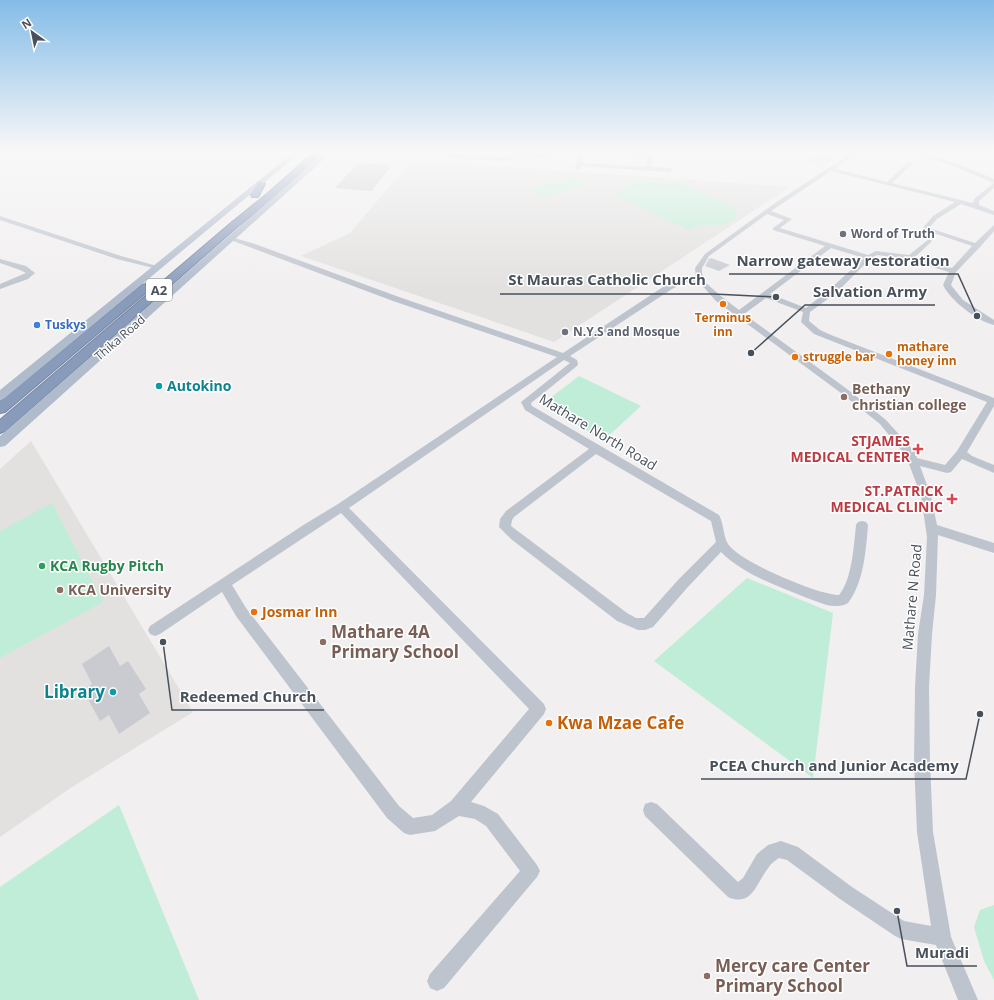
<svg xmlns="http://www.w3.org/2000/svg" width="994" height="1000" font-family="'Open Sans',sans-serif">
<rect width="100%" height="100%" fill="#f1efef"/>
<path fill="#e2e1e0" d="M767,152H847L823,166Z
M412,160L790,187L554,342L301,256L350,233Z
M31,441L193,712L69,789L0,837V469Z"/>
<path fill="#c0edd7" d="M0,152H55L0,160Z
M770,152H818L806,160Z
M571,178L587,185L544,198L529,189Z
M640,180L678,182L733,206L738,213C731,229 715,223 701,226C697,226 692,229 688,230L614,194L626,190L628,183Z
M579,376L641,406L604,440L541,405Z
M52,503L103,602L0,658V531Z
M747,578L833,613L813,778L654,661Z
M119,805L199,1000H0V887Z
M994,905V980L984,961L974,927L980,910Z"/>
<path fill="#c9cbd1" d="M358,163L392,165L372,191L335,188Z
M711,258L730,265L719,271L705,266L709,259Z
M109,646L120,666L128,661L146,689L139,694L150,713L119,734L109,715L100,721L83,690L92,684L82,664Z"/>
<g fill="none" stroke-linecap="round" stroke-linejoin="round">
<defs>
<path id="highway" d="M314,152H322L273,198L237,227L5,431L0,433V420L231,223L267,194Z
M258,182H261L265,184L258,197H252L251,195Z
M146,284L150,285L151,287L150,289L5,412L0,413V402L142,285Z"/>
</defs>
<use href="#highway" stroke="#7586a7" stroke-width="2"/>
<path fill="#bec4cd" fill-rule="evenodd" d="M395,152H426L423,154H398Z
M443,152H449L452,154L504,157H509L513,152L547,154L550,156L547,158L516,156L513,159L504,161L452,158L445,156Z
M578,152H584L582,163L646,167L647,156L605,154L602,152L650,153L653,155L652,167L670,168L673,170L670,172L581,166L578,170L575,168Z
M853,152H859L835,169L887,182L908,162H912V164L892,183L973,203L974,199L994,183V188L979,201V205L994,211V215L961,204L937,219L929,228L975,243L994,225V231L980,247L956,272L951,285L963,300L994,320V325C977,321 951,301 943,285L949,272L901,258L877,255L871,258L836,293L810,312L809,321L820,330L831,335L994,398V406L967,452L972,456L994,465V473L962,459L951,472L947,473L920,466L931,496L937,525L994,543V553L938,535L936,595L932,634L929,687L930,762L933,832L951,937L978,1000H958L936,945L901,939L895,936L840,899L787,860L779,858C775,861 771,863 769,867C757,881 753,908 728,897L645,816L643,810L645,804L651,802L657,804L738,882L743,878L757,854L768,845L781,841L798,847L852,887L904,921L931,926L917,832L914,762L915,687L918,634L924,595L927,537L921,496L906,456L880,424L841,393L716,301L699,282H686L672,289L570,356L577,360L578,364L577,366L531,403L532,406L719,515C724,524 723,536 728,544C738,561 820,596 839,595C852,580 854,545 856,525L858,522L862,521L866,522L868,525C866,550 864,582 848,603C845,605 841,606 837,606C827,607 817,601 807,598C778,586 744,575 721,552L687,588L653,627L645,630H638L617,621L511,539L499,527L500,519L506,511L589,449L525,410L521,402L570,363L564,360L349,508L544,704L546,709L544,714L471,802L484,806L498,814L537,865L540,871L537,877L444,988L437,991L430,988L427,981L430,974L520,871L486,826L475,819L459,816L435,831L410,835L404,833L387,818L236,616L222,592L160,634L155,636L150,634L148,630L150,626L305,524L338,504L557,357L393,301L228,239L231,237L255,244L399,297L563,353L666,285L682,278H696L695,268L705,254L775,203ZM831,171L955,202L933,216L922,229L972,246L952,268L914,258L931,242L932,241L929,239L909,255L876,251L868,255L780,228L792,219L771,211ZM767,214L784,220L773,228V230L825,246L739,310L722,297L706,283L702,273V268L709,256ZM831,248L864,258L830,289L806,308L770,294ZM766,298L803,312L801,322L814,334L987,402L957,451L945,465L917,458L915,452L886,420L847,389L744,314ZM596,454L711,521L716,542L678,580L644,618H636L627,613L511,526L512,520L514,517ZM341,513L529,709L451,801L432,815L413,818L399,806L246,608L232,585Z
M907,152C934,152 969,169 994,179V183L950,165Z
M0,216L121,256L161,267L157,269L117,259L0,220Z
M0,259L26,266L35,273L28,279L0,289V284L26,273L20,270L0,263Z"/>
<path fill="#b0bbcc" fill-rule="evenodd" d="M294,152H301L4,399L0,400V390Z
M325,152H332L5,446L0,447V436Z"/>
<use href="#highway" fill="#899bbb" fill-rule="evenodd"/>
</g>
<linearGradient id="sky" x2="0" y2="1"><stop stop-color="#84bce8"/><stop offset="0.52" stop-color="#f9f8f8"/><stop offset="1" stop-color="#f9f8f8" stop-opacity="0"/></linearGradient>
<rect width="994" height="292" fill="url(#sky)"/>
<g fill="#6b7280" stroke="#fff" stroke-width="1.5">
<circle cx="843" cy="234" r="4"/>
<circle cx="565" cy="332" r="4"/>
</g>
<g fill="#e8710a" stroke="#fff" stroke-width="1.5">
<circle cx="723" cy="304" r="4"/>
<circle cx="889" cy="354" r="4"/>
<circle cx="795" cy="357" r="4"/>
<circle cx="254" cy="612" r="4"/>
<circle cx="549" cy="723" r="4"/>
</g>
<circle fill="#3f7fe0" stroke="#fff" stroke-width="1.5" cx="37" cy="325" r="4"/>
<g fill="#0f9aa8" stroke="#fff" stroke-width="1.5">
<circle cx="159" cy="386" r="4"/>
<circle cx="113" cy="692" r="4"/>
</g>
<g fill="#8d6e63" stroke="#fff" stroke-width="1.5">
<circle cx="844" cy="397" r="4"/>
<circle cx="60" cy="590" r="4"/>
<circle cx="323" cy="642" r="4"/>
<circle cx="707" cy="976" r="4"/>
</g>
<g fill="#e0444e" stroke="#fff" stroke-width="1.5">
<path d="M916 443h4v4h4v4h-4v4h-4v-4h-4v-4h4z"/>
<path d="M950 493h4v4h4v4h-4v4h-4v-4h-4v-4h4z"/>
</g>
<circle fill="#2e9e5b" stroke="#fff" stroke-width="1.5" cx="42" cy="566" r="4"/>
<g text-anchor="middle" stroke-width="3" stroke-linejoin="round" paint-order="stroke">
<g font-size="12" font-weight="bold" fill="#5b616d" stroke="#fff" text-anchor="start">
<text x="851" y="238">Word of Truth</text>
<text x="573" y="336">N.Y.S and Mosque</text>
</g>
<g font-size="12" font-weight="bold" fill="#c56008" stroke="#fff" text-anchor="start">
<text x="723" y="322" text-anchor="middle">Terminus<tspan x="723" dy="14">inn</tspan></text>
<text x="897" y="351">mathare<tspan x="897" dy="14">honey inn</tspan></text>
<text x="803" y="361">struggle bar</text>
</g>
<g font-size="12" font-weight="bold" fill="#366cbe" stroke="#fff" text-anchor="start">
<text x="45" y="329">Tuskys</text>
</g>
<g font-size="12" fill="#48505b" stroke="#fff">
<text transform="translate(120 338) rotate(-41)" y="4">Thika Road</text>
</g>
<rect fill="#fff" stroke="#7f848c" stroke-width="1" x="146" y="279" width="26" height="22" rx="3"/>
<g font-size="13" font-weight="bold" fill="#48505b">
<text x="159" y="295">A2</text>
</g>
<g font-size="14" font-weight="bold" fill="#0d838f" stroke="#fff" text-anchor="start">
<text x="167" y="391">Autokino</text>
</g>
<g font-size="14" font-weight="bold" fill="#785e54" stroke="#fff" text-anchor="start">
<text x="852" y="394">Bethany<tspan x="852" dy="16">christian college</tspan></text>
<text x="68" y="595">KCA University</text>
</g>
<g font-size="14" fill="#48505b" stroke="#fff">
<text transform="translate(598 432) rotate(31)" y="5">Mathare North Road</text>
<text transform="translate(912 597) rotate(-85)" y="5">Mathare N Road</text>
</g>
<g font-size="14" font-weight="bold" fill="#be3a42" stroke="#fff" text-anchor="end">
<text x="910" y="446">STJAMES<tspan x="910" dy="16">MEDICAL CENTER</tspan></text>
<text x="943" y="496">ST.PATRICK<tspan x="943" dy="16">MEDICAL CLINIC</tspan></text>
</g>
<g font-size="14" font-weight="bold" fill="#27864d" stroke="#fff" text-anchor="start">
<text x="50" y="571">KCA Rugby Pitch</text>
</g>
<g font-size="14" font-weight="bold" fill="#c56008" stroke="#fff" text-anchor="start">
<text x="262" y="617">Josmar Inn</text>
</g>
<g font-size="17" font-weight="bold" fill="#785e54" stroke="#fff" text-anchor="start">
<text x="331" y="638">Mathare 4A<tspan x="331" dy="20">Primary School</tspan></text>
<text x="715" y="972">Mercy care Center<tspan x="715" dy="20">Primary School</tspan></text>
</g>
<g font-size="17" font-weight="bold" fill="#0d838f" stroke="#fff" text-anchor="end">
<text x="105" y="698">Library</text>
</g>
<g font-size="17" font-weight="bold" fill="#c56008" stroke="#fff" text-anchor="start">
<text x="557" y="729">Kwa Mzae Cafe</text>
</g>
</g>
<path fill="none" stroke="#48505b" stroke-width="1.5" d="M977 316L958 274H729M776 297L714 294H500M751 353L805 305H935M163 642L172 710H324M980 714L966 779H701M897 911L907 966H977"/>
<g fill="#48505b" stroke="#fff" stroke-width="1.5">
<circle cx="977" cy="316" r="4"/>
<circle cx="776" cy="297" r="4"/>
<circle cx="751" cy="353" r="4"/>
<circle cx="163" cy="642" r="4"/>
<circle cx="980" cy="714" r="4"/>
<circle cx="897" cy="911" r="4"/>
</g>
<g font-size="15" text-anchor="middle" font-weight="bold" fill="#48505b" stroke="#fff" stroke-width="3" stroke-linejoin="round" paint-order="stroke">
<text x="843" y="266">Narrow gateway restoration</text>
<text x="607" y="285">St Mauras Catholic Church</text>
<text x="870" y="297">Salvation Army</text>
<text x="248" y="702">Redeemed Church</text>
<text x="834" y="771">PCEA Church and Junior Academy</text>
<text x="942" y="958">Muradi</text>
</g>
<g transform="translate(32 32) rotate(327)" stroke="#ffffff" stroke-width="3" paint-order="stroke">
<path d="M0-3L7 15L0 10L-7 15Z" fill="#48505b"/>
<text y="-6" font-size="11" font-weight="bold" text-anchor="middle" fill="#48505b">N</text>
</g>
</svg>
